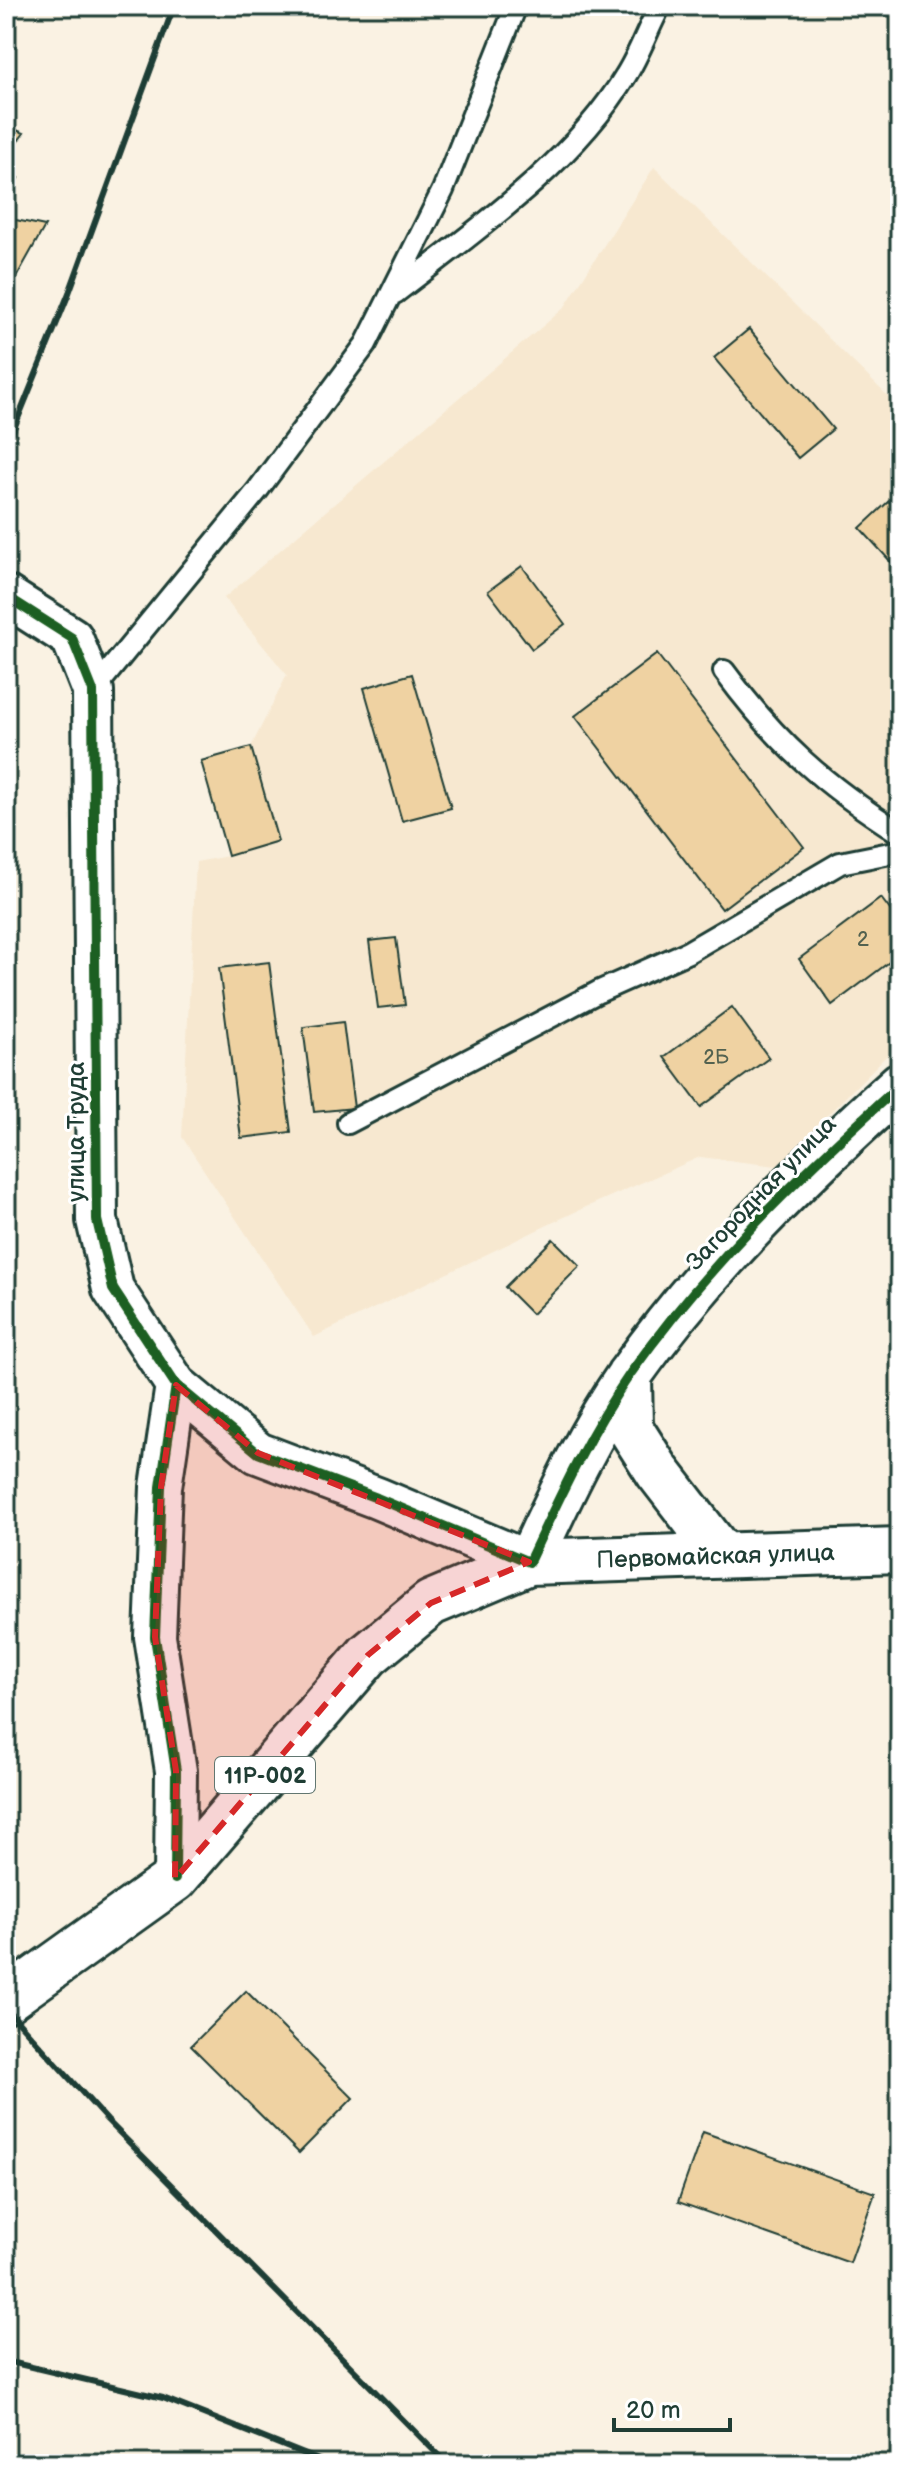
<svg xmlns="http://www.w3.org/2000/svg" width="906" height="2470" font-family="'Balsamiq Sans',sans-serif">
<rect width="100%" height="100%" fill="#faf2e3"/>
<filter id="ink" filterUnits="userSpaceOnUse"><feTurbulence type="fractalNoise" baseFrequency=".0125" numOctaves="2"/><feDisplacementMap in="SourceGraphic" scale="16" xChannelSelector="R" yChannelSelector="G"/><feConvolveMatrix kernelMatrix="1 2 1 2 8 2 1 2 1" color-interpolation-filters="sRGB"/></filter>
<g filter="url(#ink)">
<path fill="#f7e8d0" d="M654,167L900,408V1042L777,1166L700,1157L577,1211L314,1337L182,1137L196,862L228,856L201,761L251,747L287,675L224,598L564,308Z"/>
<path fill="#efd2a2" stroke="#1f3d34" stroke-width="2" d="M6,126L24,133L6,157Z
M6,171L18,178L6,199Z
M6,218L45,226L8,292L6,291Z
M749,329L833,429L798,458L714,358Z
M889,501L900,513V572L860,528Z
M522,566L565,624L532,649L488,591Z
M657,654L804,847L722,909L575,716Z
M412,674L451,808L402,821L364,688Z
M251,747L278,841L228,856L201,761Z
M881,898L900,923V954L832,1005L799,959Z
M396,938L405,1005L378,1008L369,941Z
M269,962L291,1132L241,1138L219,968Z
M732,1007L769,1058L701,1107L664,1057Z
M343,1022L354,1108L314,1112L303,1027Z
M553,1239L580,1266L532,1314L505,1287Z
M246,1991L353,2098L299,2153L191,2046Z
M703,2132L875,2193L850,2263L678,2202Z"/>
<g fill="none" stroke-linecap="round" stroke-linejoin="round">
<defs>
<path id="lane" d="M395,293C474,232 574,162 626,75C638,56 646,34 656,14
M724,671C777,743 824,785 900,833
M93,691L257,491L366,344L443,190L516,6
M348,1123L598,992L688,952L840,863L900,851"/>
<path id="street" d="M6,596L72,638L93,691L97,1220L113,1289L176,1385L258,1453L377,1498L529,1562
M175,1879L176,1771L155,1637L161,1487L176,1385"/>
<path id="secondary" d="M629,1375L630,1428L658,1472L722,1555
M529,1562C559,1498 589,1433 630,1374C707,1265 801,1174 900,1085"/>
<g id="primary">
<path id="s1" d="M6,2000L175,1879L368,1655L431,1603L529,1562L900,1550"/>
</g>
</defs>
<use href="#lane" stroke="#1f3d34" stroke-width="26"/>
<use href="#street" stroke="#1f3d34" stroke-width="46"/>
<use href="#secondary" stroke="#1f3d34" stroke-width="50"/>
<use href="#primary" stroke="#1f3d34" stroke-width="50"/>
<use href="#lane" stroke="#fff" stroke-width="20"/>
<use href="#street" stroke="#fff" stroke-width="40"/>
<use href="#secondary" stroke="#fff" stroke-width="44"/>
<use href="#primary" stroke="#fff" stroke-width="44"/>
<path stroke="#1f3d34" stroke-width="6" d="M6,448L69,293L174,6
M6,2008L107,2120L447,2464
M6,2361L163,2398L329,2464"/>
<defs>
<path id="cycleway" d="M6,596L72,638L93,691L97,1220L113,1289L176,1385L258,1453L377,1498L529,1562C559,1498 589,1433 630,1374C707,1265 801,1174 900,1085
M175,1879L176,1771L155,1637L161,1487L176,1385"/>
</defs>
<use href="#cycleway" stroke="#fff" stroke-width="15"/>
<use href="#cycleway" stroke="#1b5e20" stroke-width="10"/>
</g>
</g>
<path fill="#d62828" fill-opacity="0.2" stroke="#d62828" stroke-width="6" stroke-dasharray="16 10" stroke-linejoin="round" d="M176,1385L258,1453L529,1562L431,1603L368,1655L175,1879L176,1771L155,1637L161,1487Z"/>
<g text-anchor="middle" stroke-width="6" stroke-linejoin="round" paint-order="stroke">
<g font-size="20" fill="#536250">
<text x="863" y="946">2</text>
<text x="716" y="1064">2Б</text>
</g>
<rect fill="#fff" stroke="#627771" stroke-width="2" x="215" y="1757" width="100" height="36" rx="6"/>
<g font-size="22" font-weight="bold" fill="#1f3d34">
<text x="265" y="1783">11Р-002</text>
</g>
<g font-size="24" fill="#1f3d34" stroke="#fff">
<text transform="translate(76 1132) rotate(-90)" y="8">улица Труда</text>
<text transform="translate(761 1193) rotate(-46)" y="8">Загородная улица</text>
<text dy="8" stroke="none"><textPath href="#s1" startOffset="878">Первомайская улица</textPath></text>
</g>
</g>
<rect width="906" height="2470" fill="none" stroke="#fff" stroke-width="32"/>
<rect x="16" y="16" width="874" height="2438" fill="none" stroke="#1f3d34" stroke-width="3" filter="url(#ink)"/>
<path d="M614 2418v12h116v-12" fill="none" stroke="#1f3d34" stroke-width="4"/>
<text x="626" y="2418" font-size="24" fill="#1f3d34" stroke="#ffffff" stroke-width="6" paint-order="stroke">20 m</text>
</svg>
